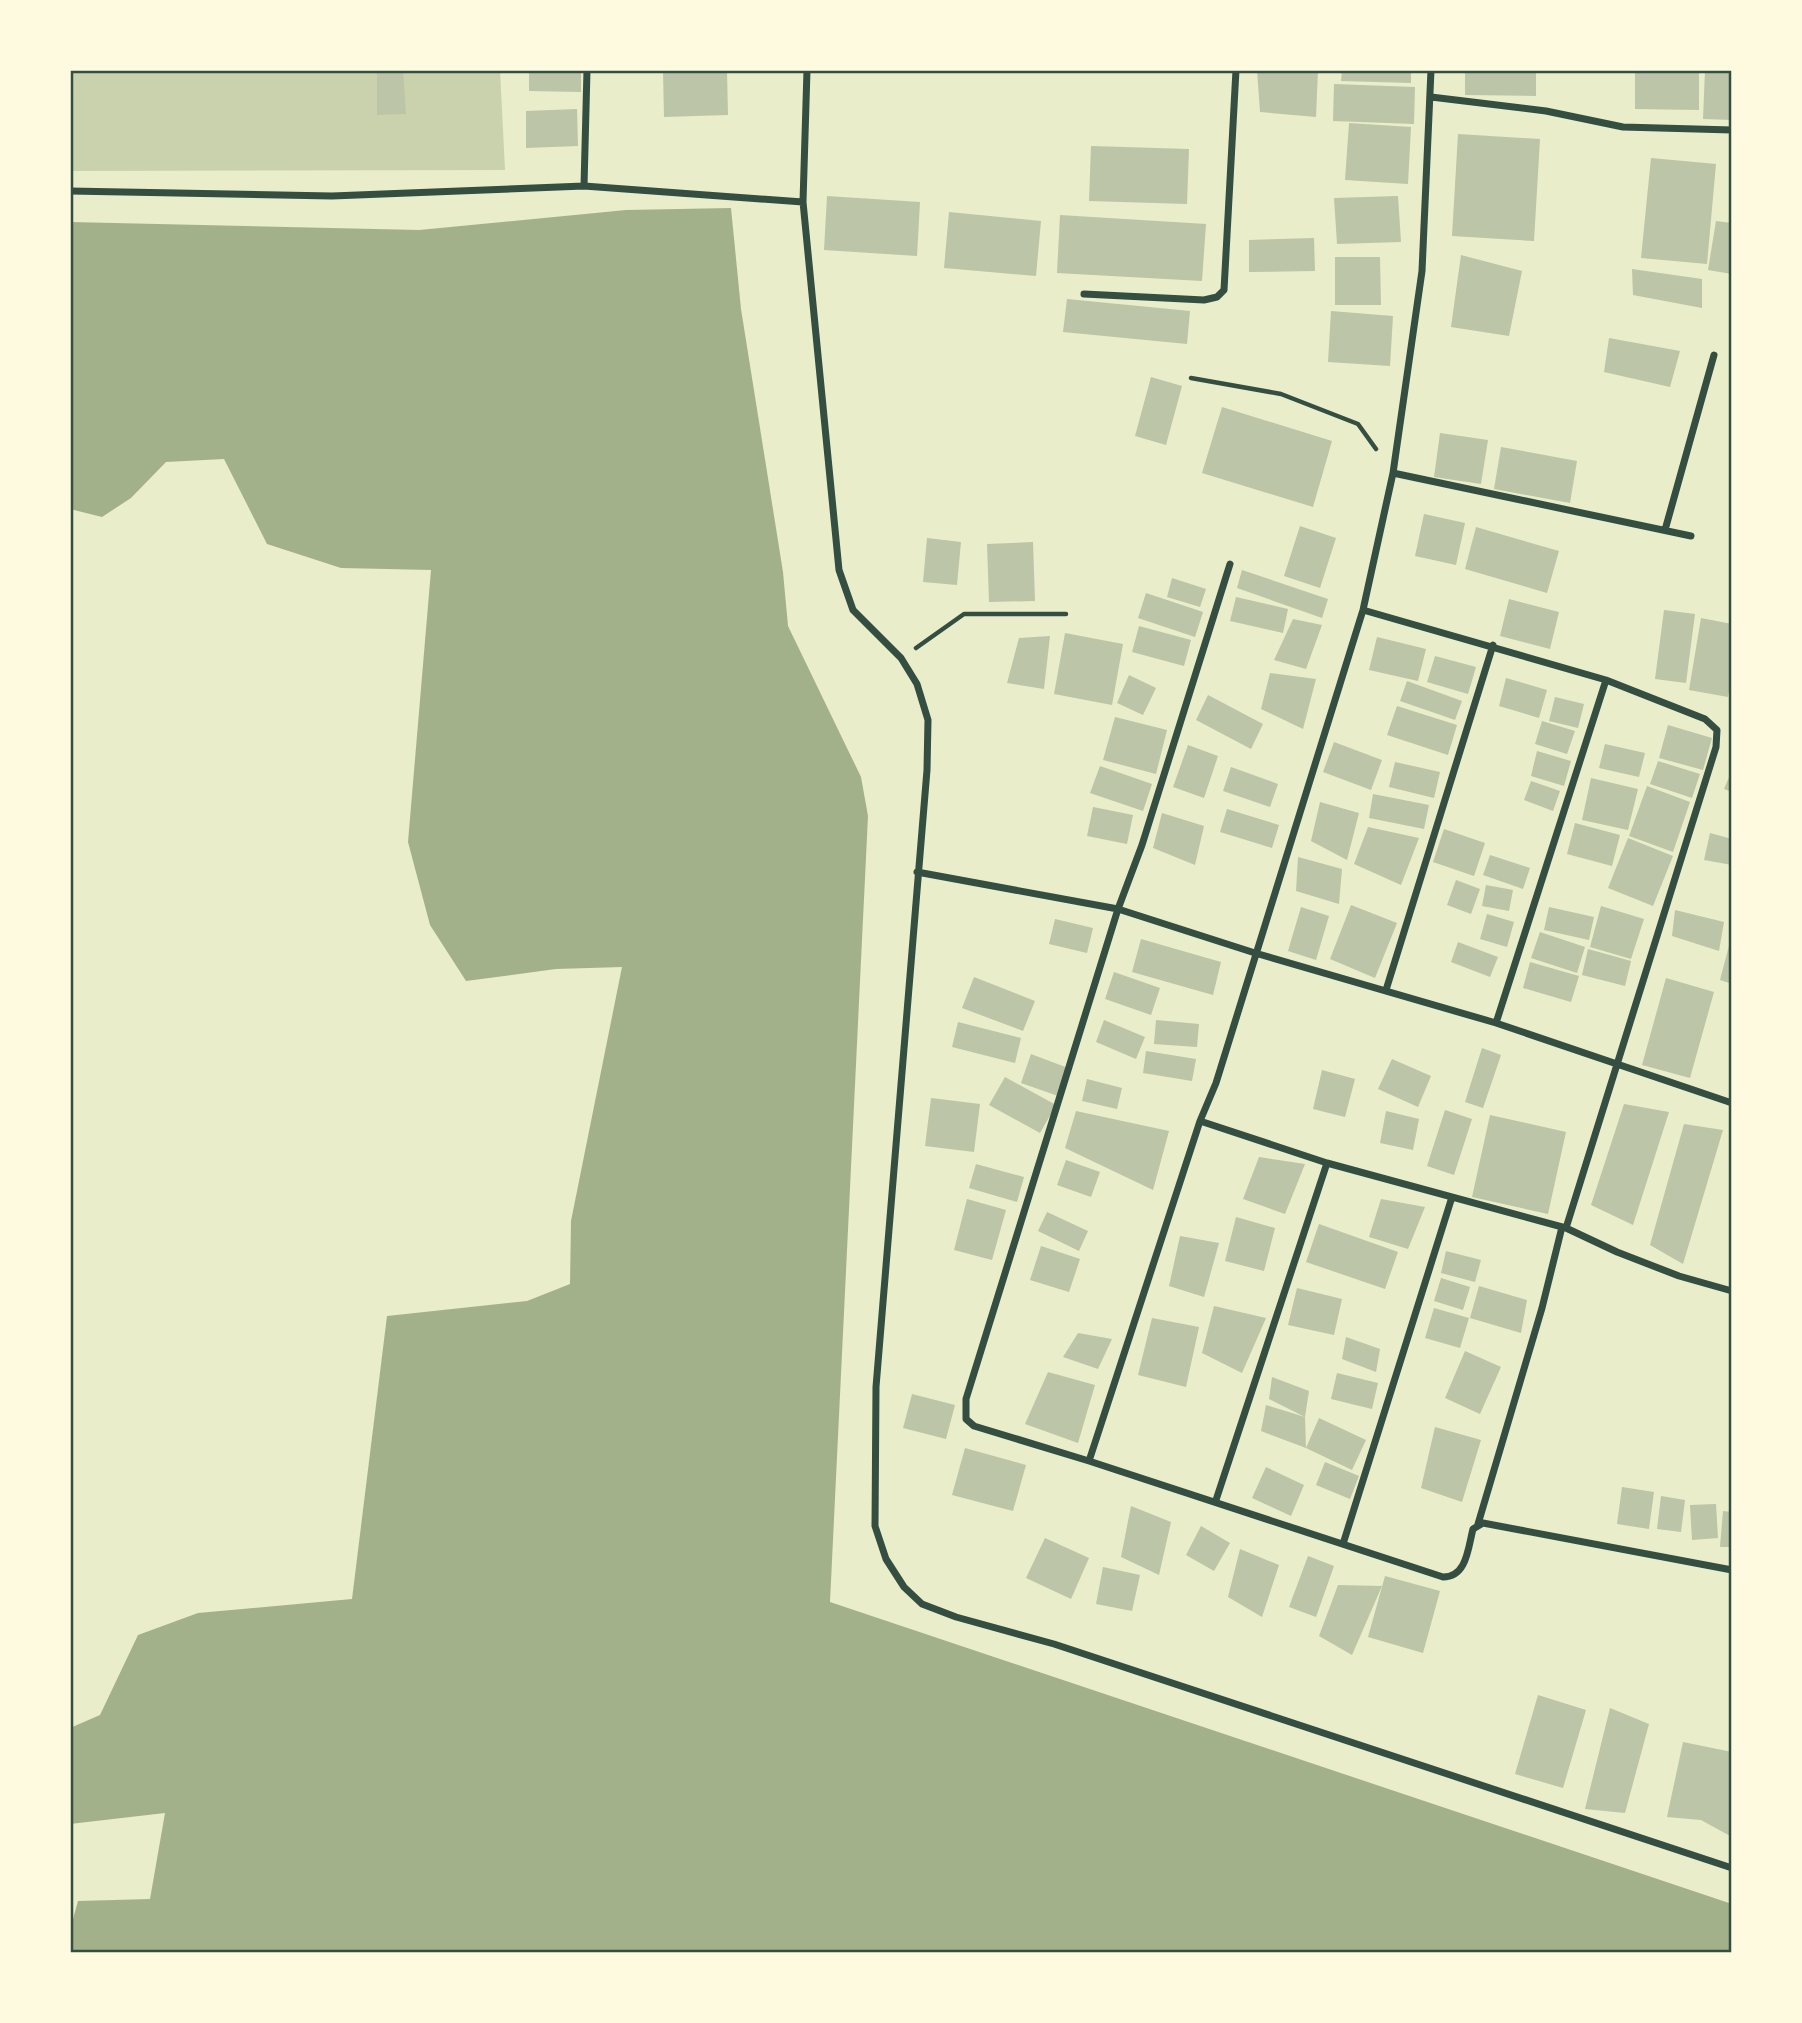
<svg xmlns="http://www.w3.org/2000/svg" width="1802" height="2023" font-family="'Alegreya Sans',sans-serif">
<rect width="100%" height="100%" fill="#e9edc9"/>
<path fill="#cad2ad" d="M70,70H500L505,170L70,171Z"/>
<path fill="#a3b18a" d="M731,208L741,309L783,572L788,626L861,777L868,816L830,1602L1732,1904V1953H87L70,1950V1930L78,1901L150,1899L165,1813L70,1824V1728L100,1715L138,1635L198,1613L352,1599L387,1316L527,1301L570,1284L571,1221L622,967L556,969L466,981L430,925L408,842L431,570L341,568L267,544L224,459L166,462L131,498L102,517L70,509V222L419,230L626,210Z"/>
<path fill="#bcc5a7" d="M377,70H403L406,114L377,115Z
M529,70H581V92L529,91Z
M663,70H727L728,115L664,117Z
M1257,70L1318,71L1316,117L1260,112Z
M1342,70H1411V83L1341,81Z
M1465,70H1536V96L1465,95Z
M1635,70H1699V110L1635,109Z
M1705,70H1732V120L1703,119Z
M1334,84L1415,87L1414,124L1333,121Z
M577,109L578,146L526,148V111Z
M1349,123L1411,127L1408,184L1345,180Z
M1458,134L1540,139L1534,241L1452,236Z
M1091,146L1189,149L1187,204L1089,201Z
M1651,158L1716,164L1707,264L1641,258Z
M827,196L920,202L917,256L824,250Z
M1398,196L1401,242L1337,244L1334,198Z
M949,212L1041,221L1036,276L944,268Z
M1060,215L1206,224L1202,281L1057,273Z
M1716,221L1732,223V274L1708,270Z
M1314,238L1315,271L1249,272V240Z
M1461,255L1522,271L1509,336L1451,327Z
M1335,257H1380L1381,305H1335Z
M1632,269L1702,279V308L1633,295Z
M1067,299L1190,311L1187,344L1063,332Z
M1331,311L1393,316L1390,366L1328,362Z
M1609,338L1680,351L1670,387L1604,372Z
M1151,377L1182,386L1166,445L1135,436Z
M1222,407L1332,441L1313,507L1202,473Z
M1440,433L1488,440L1481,484L1434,477Z
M1501,447L1577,461L1570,503L1494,489Z
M1424,514L1465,523L1456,565L1415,556Z
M1300,526L1336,538L1320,588L1284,576Z
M1476,527L1559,551L1547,593L1465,569Z
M927,538L961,542L957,585L923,582Z
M1033,542L1035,601L989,602L987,544Z
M1242,570L1328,599L1322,618L1237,588Z
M1172,578L1206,589L1200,607L1167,597Z
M1146,593L1203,612L1195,637L1138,618Z
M1236,597L1288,609L1283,633L1230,621Z
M1509,599L1559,612L1550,649L1500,636Z
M1664,610L1695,614L1686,683L1655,679Z
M1701,618L1732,624V672L1728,697L1689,690Z
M1293,619L1322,625L1306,669L1274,660Z
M1139,626L1191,640L1184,666L1132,652Z
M1065,633L1123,644L1112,705L1054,694Z
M1050,636L1044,689L1007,683L1019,638Z
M1377,637L1426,649L1418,681L1369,670Z
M1435,656L1476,667L1468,694L1427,682Z
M1270,673L1316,679L1303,729L1261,709Z
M1129,675L1156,688L1143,715L1117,703Z
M1506,678L1547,690L1539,718L1499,706Z
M1407,681L1462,701L1455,720L1400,701Z
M1208,695L1263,724L1251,749L1196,720Z
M1555,697L1584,704L1578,728L1549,721Z
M1397,706L1457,725L1448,755L1387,735Z
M1115,717L1167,730L1156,774L1103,760Z
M1542,721L1575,731L1567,754L1535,744Z
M1668,725L1712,738L1703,770L1659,758Z
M1334,742L1382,760L1371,790L1323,772Z
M1605,744L1645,753L1639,777L1599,768Z
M1188,745L1218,756L1204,798L1173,787Z
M1537,751L1571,761L1564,786L1531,776Z
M1658,761L1700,774L1692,798L1650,784Z
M1395,762L1440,772L1434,798L1389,787Z
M1100,766L1152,784L1143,811L1090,793Z
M1231,767L1278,784L1270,807L1223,791Z
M1732,770V792L1724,789Z
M1591,778L1638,789L1628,830L1582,820Z
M1531,781L1560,791L1553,811L1524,800Z
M1647,786L1690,802L1673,852L1629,836Z
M1373,794L1429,805L1424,829L1369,818Z
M1320,802L1359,813L1347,860L1311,841Z
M1093,807L1133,815L1127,844L1087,836Z
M1227,809L1279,825L1272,848L1220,832Z
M1162,813L1204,826L1195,865L1153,848Z
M1575,823L1620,835L1612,866L1567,854Z
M1368,827L1419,838L1401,885L1354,864Z
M1444,829L1485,843L1474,876L1433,862Z
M1710,833L1732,839V865L1704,860Z
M1628,838L1673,856L1653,906L1608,888Z
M1490,855L1530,868L1523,889L1483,875Z
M1298,857L1342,869L1339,904L1296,891Z
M1456,880L1480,889L1471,914L1447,905Z
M1486,885L1513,890L1509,911L1482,906Z
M1351,905L1397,923L1375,978L1330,959Z
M1601,906L1644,919L1631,959L1590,947Z
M1301,907L1329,916L1316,960L1288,951Z
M1549,907L1594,917L1589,940L1544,930Z
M1675,910L1724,922L1719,951L1672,936Z
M1487,914L1514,922L1507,947L1480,939Z
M1055,919L1093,928L1087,953L1049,944Z
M1540,932L1585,947L1577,973L1531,958Z
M1731,938H1732V984L1720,980Z
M1141,939L1221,962L1213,995L1132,972Z
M1458,942L1498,957L1490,977L1451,962Z
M1588,949L1631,961L1625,986L1582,975Z
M1530,962L1579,976L1571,1002L1523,988Z
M1114,972L1160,988L1151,1015L1105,999Z
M974,977L1035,1001L1023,1031L962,1008Z
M1666,978L1714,992L1690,1078L1642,1065Z
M1104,1020L1145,1037L1136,1059L1096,1042Z
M1156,1020L1199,1024L1197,1047L1154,1044Z
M958,1022L1021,1038L1015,1063L952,1047Z
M1482,1048L1501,1055L1483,1108L1465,1102Z
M1146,1051L1196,1059L1192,1081L1143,1073Z
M1031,1054L1068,1068L1058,1096L1021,1083Z
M1392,1059L1431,1076L1418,1107L1378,1089Z
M1322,1070L1355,1079L1345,1117L1313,1109Z
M1005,1077L1056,1105L1040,1133L989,1105Z
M1087,1079L1122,1088L1117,1109L1082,1101Z
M931,1098L980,1104L974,1152L925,1146Z
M1624,1104L1669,1112L1633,1225L1591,1205Z
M1445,1110L1472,1119L1454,1175L1427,1166Z
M1076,1111L1169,1131L1153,1190L1065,1148Z
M1386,1111L1419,1119L1413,1150L1380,1143Z
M1490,1115L1566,1132L1548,1214L1472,1197Z
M1684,1124L1723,1130L1683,1264L1650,1245Z
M1259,1157L1305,1164L1285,1214L1243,1199Z
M1066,1160L1100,1172L1091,1197L1057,1185Z
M976,1164L1024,1177L1017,1202L969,1188Z
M967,1199L1006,1210L992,1260L954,1250Z
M1381,1199L1425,1207L1408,1249L1369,1237Z
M1047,1212L1088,1231L1079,1251L1038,1231Z
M1236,1217L1275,1228L1264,1271L1225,1261Z
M1319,1224L1398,1252L1385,1289L1306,1262Z
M1180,1236L1219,1243L1204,1297L1169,1286Z
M1041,1246L1080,1259L1069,1292L1030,1280Z
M1446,1251L1481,1260L1475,1282L1441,1273Z
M1441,1278L1470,1287L1463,1310L1434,1301Z
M1479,1286L1527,1300L1521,1333L1470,1318Z
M1297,1288L1342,1299L1334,1335L1288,1325Z
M1214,1306L1266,1318L1242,1373L1202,1353Z
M1434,1308L1469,1318L1460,1348L1425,1338Z
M1152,1318L1199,1327L1186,1387L1138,1375Z
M1078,1333L1112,1339L1098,1369L1063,1357Z
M1346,1337L1380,1349L1376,1372L1342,1359Z
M1465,1351L1501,1367L1480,1414L1445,1398Z
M1048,1372L1095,1385L1078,1443L1025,1424Z
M1337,1373L1378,1383L1372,1409L1331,1399Z
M1272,1377L1309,1391L1305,1417L1306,1448L1261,1431L1266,1405L1305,1417L1269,1399Z
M912,1394L955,1405L946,1439L903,1428Z
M1319,1418L1366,1440L1352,1470L1306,1448Z
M1435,1427L1481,1440L1462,1502L1421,1488Z
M965,1448L1026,1465L1013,1511L952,1495Z
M1325,1462L1359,1476L1350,1499L1316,1485Z
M1266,1467L1304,1485L1291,1516L1252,1498Z
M1622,1487L1654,1492L1649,1529L1617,1524Z
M1661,1496L1685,1500L1681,1532L1657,1529Z
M1716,1504L1718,1538L1692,1540L1690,1505Z
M1131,1506L1171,1522L1159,1575L1121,1557Z
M1723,1511L1732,1512V1547H1720Z
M1201,1526L1230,1543L1214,1571L1186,1555Z
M1045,1538L1089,1558L1071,1599L1026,1578Z
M1240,1549L1279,1565L1262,1617L1228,1597Z
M1308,1556L1334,1566L1316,1617L1289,1607Z
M1103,1567L1140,1575L1132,1611L1096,1604Z
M1385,1576L1440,1591L1423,1653L1368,1637Z
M1338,1585L1382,1586L1352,1655L1319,1636Z
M1538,1695L1586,1710L1563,1788L1515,1774Z
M1610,1708L1649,1724L1625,1813L1585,1809Z
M1683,1742L1732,1752V1837L1701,1820L1667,1817Z"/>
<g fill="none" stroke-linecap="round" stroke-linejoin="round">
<path stroke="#344e41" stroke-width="4.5" d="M1191,378L1281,394L1358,424L1376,449
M916,648L964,614H1066"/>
<path stroke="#344e41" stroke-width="7" d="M807,70L803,202L839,570L853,610L901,658L917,684L928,720L927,770L876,1387L875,1526L886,1559L904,1587L922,1604L956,1617L1054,1644L1732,1868
M1431,70L1422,271L1393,473L1363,610L1216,1083L1200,1121L1327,1163L1566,1228L1617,1252L1679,1276L1732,1291
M1431,97L1546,111L1623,127L1732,130
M584,186L587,70
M70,191L332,196L584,186L803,202
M1084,294L1204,300L1217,297L1224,290L1236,70
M1393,473L1691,536
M1665,530L1714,355
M1363,610L1606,680L1705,719L1717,730L1716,747L1566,1228
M917,872L1118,909L1255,953L1496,1023L1732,1103
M1386,990L1493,645
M1496,1023L1606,680
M1200,1121L1089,1461L1443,1577C1467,1577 1468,1548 1473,1529L1483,1523L1732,1570
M1089,1461L974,1426L966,1419V1399L1118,909L1142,845L1230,564
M1216,1500L1327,1163
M1478,1524L1542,1308L1562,1227
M1343,1544L1452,1197"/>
</g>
<rect width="1802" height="2023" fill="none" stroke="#fefae0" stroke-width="144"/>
<rect x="72" y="72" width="1658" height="1879" fill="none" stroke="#344e41" stroke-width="2.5"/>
</svg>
